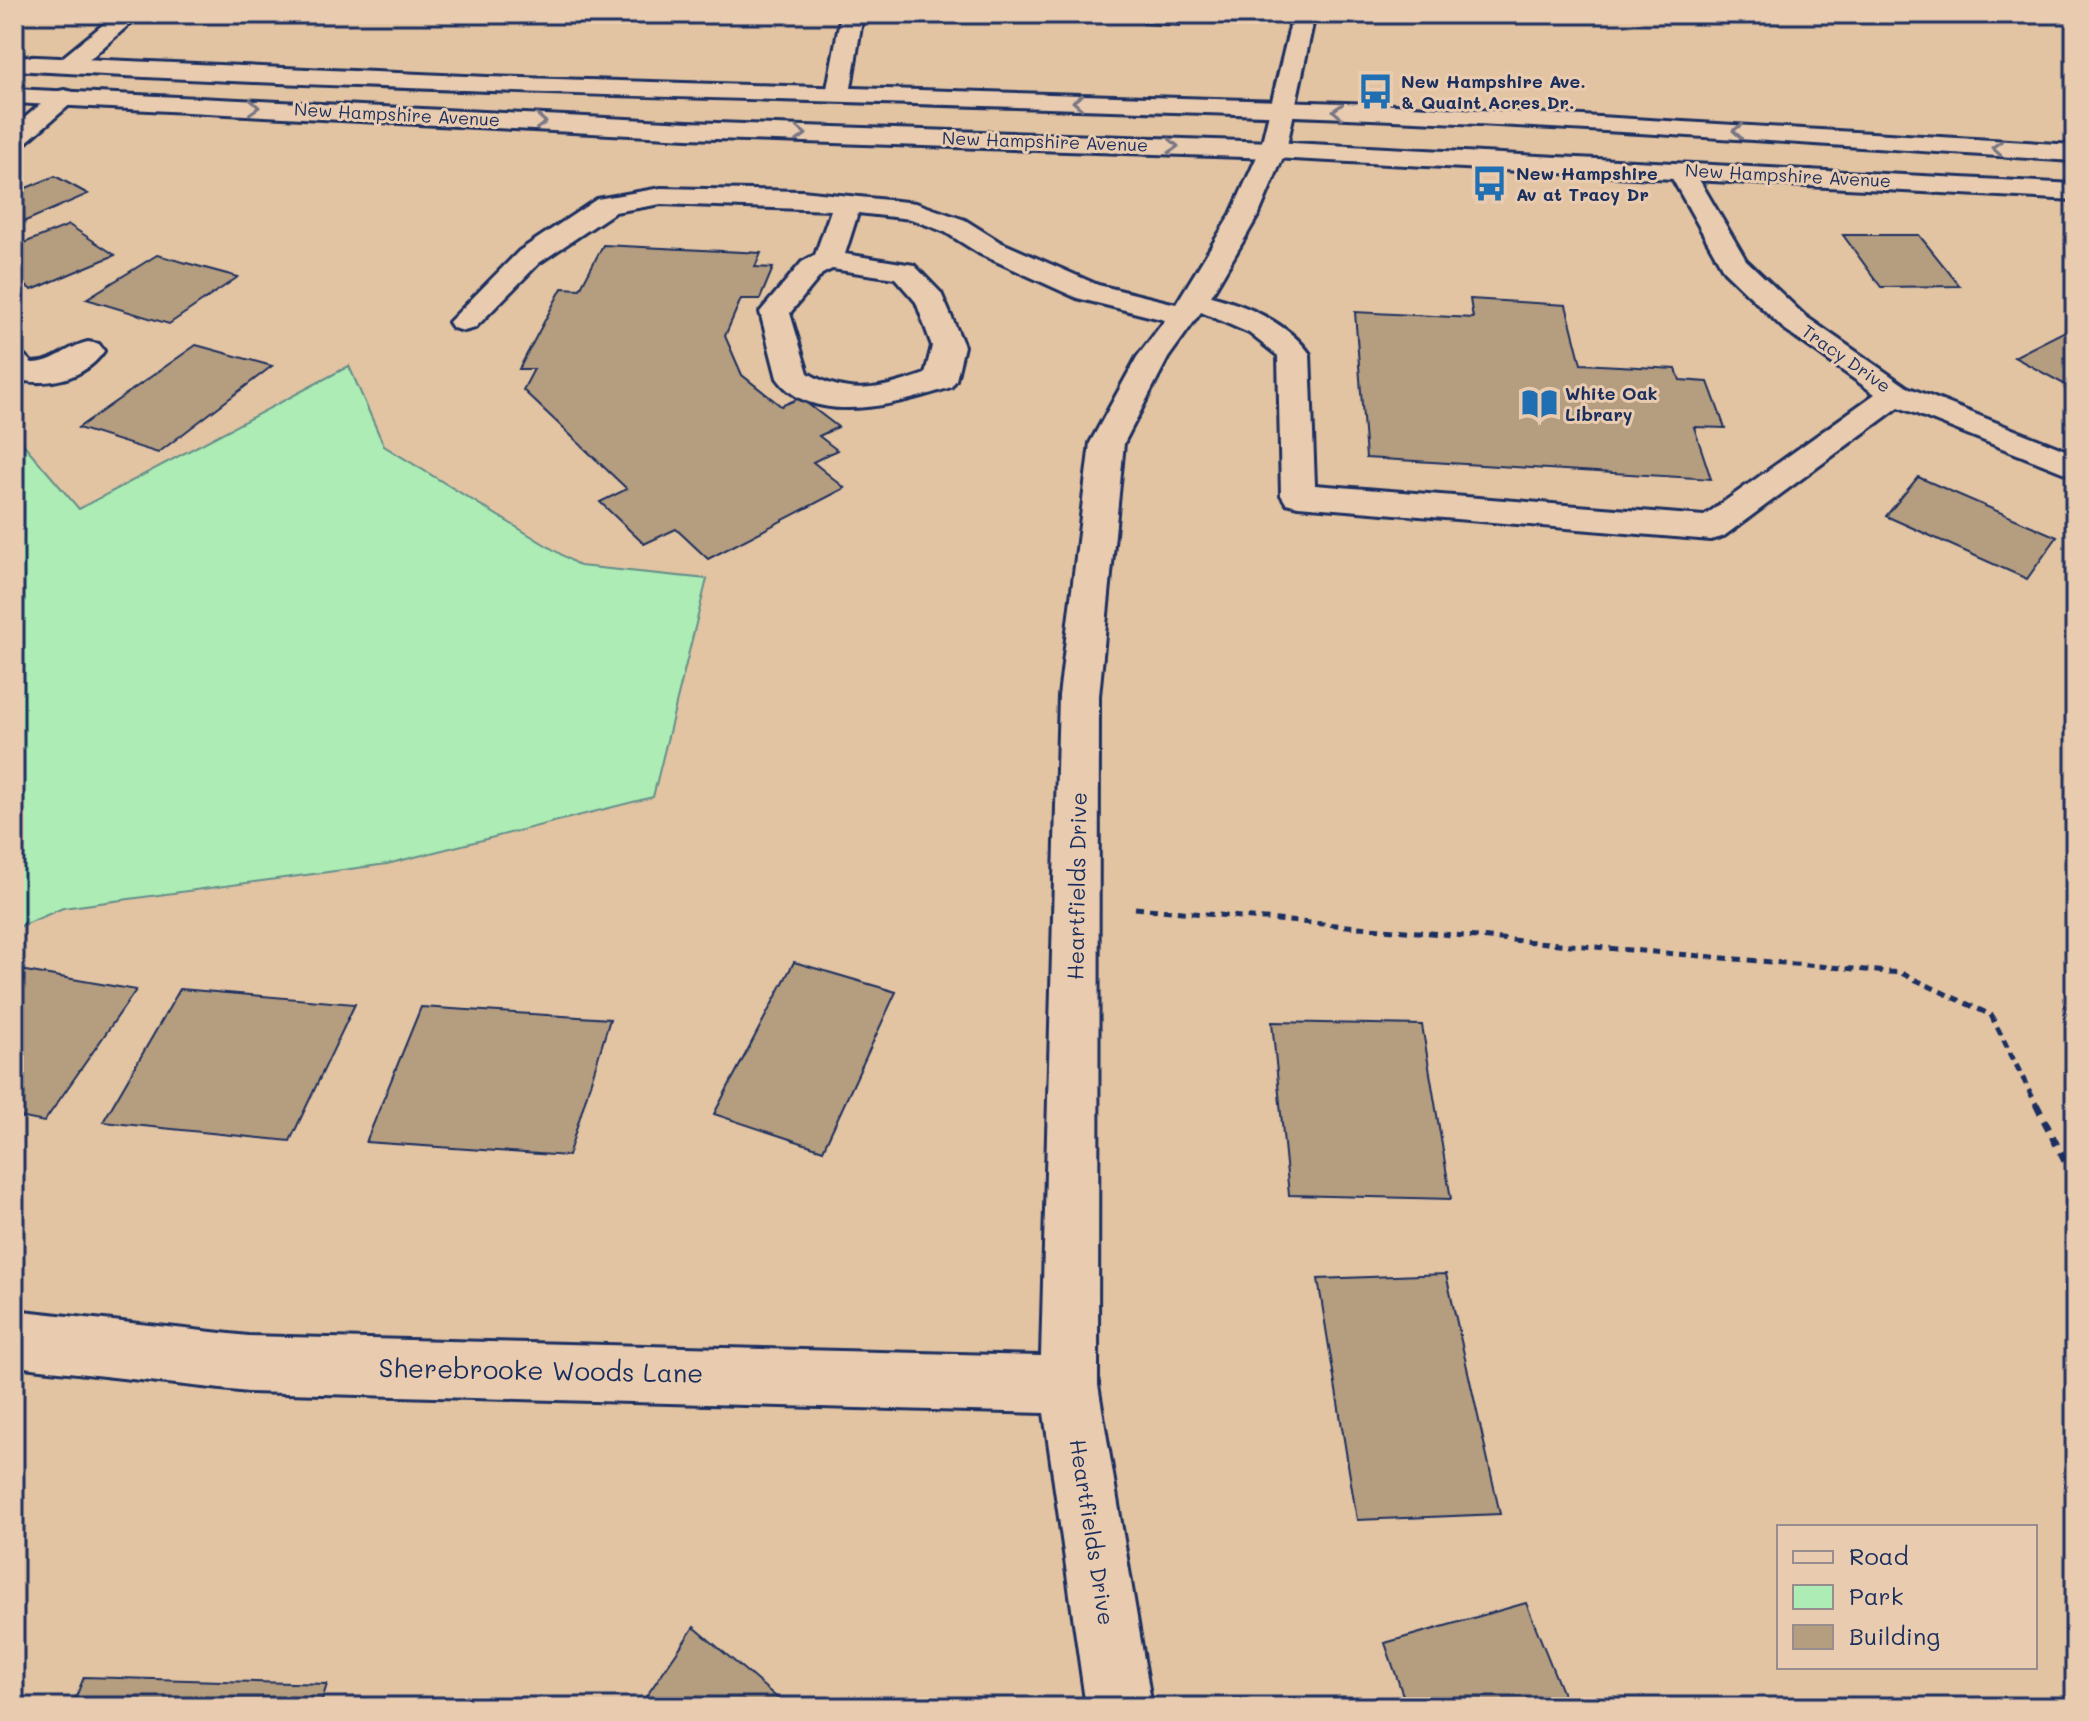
<svg xmlns="http://www.w3.org/2000/svg" width="2089" height="1721" font-family="Mali,sans-serif">
<rect width="100%" height="100%" fill="#e2c4a3"/>
<filter id="ink" filterUnits="userSpaceOnUse"><feTurbulence type="fractalNoise" baseFrequency=".0125" numOctaves="2"/><feDisplacementMap in="SourceGraphic" scale="16" xChannelSelector="R" yChannelSelector="G"/><feConvolveMatrix kernelMatrix="1 2 1 2 8 2 1 2 1" color-interpolation-filters="sRGB"/></filter>
<g filter="url(#ink)">
<path fill="#adecb4" stroke="#648e89" stroke-width="2" d="M349,366L384,446L580,566L707,579L653,797L387,864L63,908L14,929V433L79,509Z"/>
<path fill="#b59d7f" stroke="#1b2f5e" stroke-width="2" d="M1144,14H1181L1180,26L1143,24Z
M55,176L88,194L14,226V193Z
M69,225L115,255L32,290L14,278V247Z
M1843,235H1919L1960,286L1881,287Z
M603,245L761,253L755,267L773,268L760,299H741L725,336L742,375L781,406L800,398L838,427L819,436L837,450L813,462L845,488L708,559L676,529L644,544L600,502L627,489L523,390L534,369H519L562,288L580,289Z
M157,255L238,277L169,324L86,299Z
M1470,299L1566,305L1581,364L1676,369L1680,380L1708,382L1725,428L1694,427L1711,479L1366,458L1355,312L1473,318Z
M2067,330L2075,334V390L2014,357Z
M196,345L272,366L158,453L78,428Z
M1918,477L2057,537L2027,579L1886,516Z
M794,962L896,992L823,1150L714,1114Z
M14,969L136,990L44,1122L14,1116Z
M180,989L355,1004L290,1141L103,1122Z
M421,1007L610,1019L568,1156L366,1142Z
M1272,1022L1422,1025L1451,1199L1289,1195Z
M1446,1274L1500,1514L1357,1520L1318,1279Z
M1526,1603L1568,1707H1407L1385,1643Z
M694,1627L788,1707H639Z
M84,1677L327,1684L320,1707H72Z"/>
<g fill="none" stroke-linecap="round" stroke-linejoin="round">
<defs>
<path id="minor" d="M116,14H141L75,72H57L54,67L57,62Z
M841,14H863L850,94L847,99H829L826,94Z
M1293,14H1315L1286,150L1259,214L1211,296C1246,305 1288,323 1310,354L1315,485L1704,516L1875,394L1783,328L1724,271L1668,171L1672,165H1690L1694,171L1746,260L1805,316L1907,387L2075,454V477L1899,407L1724,536L1711,540L1298,506L1286,503L1281,495L1278,356L1249,333L1201,312L1168,358L1124,443L1099,696L1098,1385L1152,1707H1086L1044,1413L248,1392L14,1366V1310L248,1336L1041,1356L1059,696L1090,443L1137,357L1165,320L1077,298L980,254L945,232L911,219L858,213L845,254L914,265L941,293L964,346L956,380L951,387C904,403 812,429 777,378L760,312L802,262L815,255L831,210L661,204L615,212L539,263L475,328L464,331L453,328L449,322L519,251L597,199L661,188L802,191L916,203L965,220L1000,242L1098,285L1176,304L1231,214L1260,150ZM832,269L895,278L916,302L932,346L925,374C882,389 849,398 808,373L790,313L822,274Z
M64,90L73,92L76,97L73,102L23,145L14,148V127L55,92Z
M88,342L99,344L104,351C84,380 46,387 14,379V354L25,356L32,363C55,363 66,347 88,342Z"/>
<path id="major" d="M14,56L488,77L1378,104L2075,145V161C1841,146 1606,129 1371,119C919,101 466,96 14,70Z
M14,89L688,122L1273,142L2075,184V200L1273,158L688,138L14,103Z"/>
<path id="highway" d="M14,89L26,91L29,96L26,101L14,103Z"/>
</defs>
<use href="#minor" stroke="#1b2f5e" stroke-width="6"/>
<use href="#major" stroke="#1b2f5e" stroke-width="6"/>
<use href="#highway" stroke="#1b2f5e" stroke-width="6"/>
<path stroke="#1b2f5e" stroke-width="5" stroke-dasharray="8 6" stroke-linecap="butt" d="M1135,908L1901,973L1991,1015L2037,1106"/>
<path stroke="#1b2f5e" stroke-width="7" stroke-dasharray="10 8" stroke-linecap="butt" d="M2036,1104L2075,1181"/>
<use href="#minor" fill="#e9ccb0" fill-rule="evenodd"/>
<use href="#major" fill="#e9ccb0" fill-rule="evenodd"/>
<use href="#highway" fill="#e9ccb0" fill-rule="evenodd"/>
</g>
<defs><path id="oneway-chevron" d="M-2-3.5L2.5 0L-2 3.5" fill="none" stroke-width="1.6" stroke-linecap="round" stroke-linejoin="round" transform="scale(2)"/></defs>
<g stroke="#787683">
<use href="#oneway-chevron" transform="translate(1078 102) rotate(-178)"/>
<use href="#oneway-chevron" transform="translate(254 107) rotate(3)"/>
<use href="#oneway-chevron" transform="translate(1338 111) rotate(-177)"/>
<use href="#oneway-chevron" transform="translate(541 122) rotate(3)"/>
<use href="#oneway-chevron" transform="translate(1738 131) rotate(-176)"/>
<use href="#oneway-chevron" transform="translate(801 134) rotate(2)"/>
<use href="#oneway-chevron" transform="translate(1173 146) rotate(2)"/>
<use href="#oneway-chevron" transform="translate(1997 148) rotate(-176)"/>
</g>
</g>
<defs>
<symbol id="bus-bare" viewBox="-9 -9 18 18"><path d="M-5-6H5V4H4V6H2V4H-2V6H-4V4H-5ZM-3.5-4V0h7V-4ZM-3.5 1.2v1.5H-2V1.2ZM2 1.2v1.5H3.5V1.2Z" fill="#1f6fb2" stroke="#e9ccb0" stroke-width="2.5" paint-order="stroke"/></symbol>
<symbol id="library-bare" viewBox="-9 -9 18 18"><path d="M-6-4Q-3-5.5-.7-3.5V5Q-3 3-6 4ZM6-4Q3-5.5 .7-3.5V5Q3 3 6 4Z" fill="#1f6fb2" stroke="#e9ccb0" stroke-width="2.5" paint-order="stroke"/></symbol>
</defs>
<g fill-rule="evenodd">
<use href="#bus-bare" x="1350" y="66" width="51" height="51"/>
<use href="#bus-bare" x="1464" y="158" width="51" height="51"/>
<use href="#library-bare" x="1514" y="378" width="51" height="51"/>
</g>
<g text-anchor="middle" stroke-width="6" stroke-linejoin="round" paint-order="stroke">
<g font-size="18" font-weight="bold" fill="#1b2f5e" stroke="#e9ccb0" text-anchor="start">
<text x="1401" y="88">New Hampshire Ave.<tspan x="1401" dy="21">&amp; Quaint Acres Dr.</tspan></text>
<text x="1516" y="180">New Hampshire<tspan x="1516" dy="21">Av at Tracy Dr</tspan></text>
<text x="1565" y="400">White Oak<tspan x="1565" dy="21">Library</tspan></text>
</g>
<g font-size="18" fill="#1b2f5e" stroke="#e9ccb0">
<text transform="translate(397 115) rotate(3)" y="6">New Hampshire Avenue</text>
<text transform="translate(1045 142) rotate(2)" y="6">New Hampshire Avenue</text>
<text transform="translate(1788 176) rotate(3)" y="6">New Hampshire Avenue</text>
<text transform="translate(1846 359) rotate(35)" y="6">Tracy Drive</text>
</g>
<g font-size="22" fill="#1b2f5e" stroke="#e9ccb0">
<text transform="translate(1077 886) rotate(-89)" y="8">Heartfields Drive</text>
<text transform="translate(1092 1532) rotate(81)" y="8">Heartfields Drive</text>
</g>
<g font-size="26" fill="#1b2f5e" stroke="#e9ccb0">
<text transform="translate(541 1371) rotate(1)" y="9">Sherebrooke Woods Lane</text>
</g>
</g>
<rect width="2089" height="1721" fill="none" stroke="#e9ccb0" stroke-width="48"/>
<rect x="24" y="24" width="2041" height="1673" fill="none" stroke="#1b2f5e" stroke-width="3" filter="url(#ink)"/>
<rect x="1777" y="1525" width="260" height="144" fill="#e9ccb0" stroke="#978d8f" stroke-width="2"/>
<rect x="1793" y="1551" width="40" height="12" fill="#e9ccb0" stroke="#978d8f" stroke-width="2"/>
<text x="1849" y="1565" font-size="24" fill="#1b2f5e">Road</text>
<rect x="1793" y="1585" width="40" height="24" fill="#adecb4" stroke="#978d8f" stroke-width="2"/>
<text x="1849" y="1605" font-size="24" fill="#1b2f5e">Park</text>
<rect x="1793" y="1625" width="40" height="24" fill="#b59d7f" stroke="#978d8f" stroke-width="2"/>
<text x="1849" y="1645" font-size="24" fill="#1b2f5e">Building</text>
</svg>
